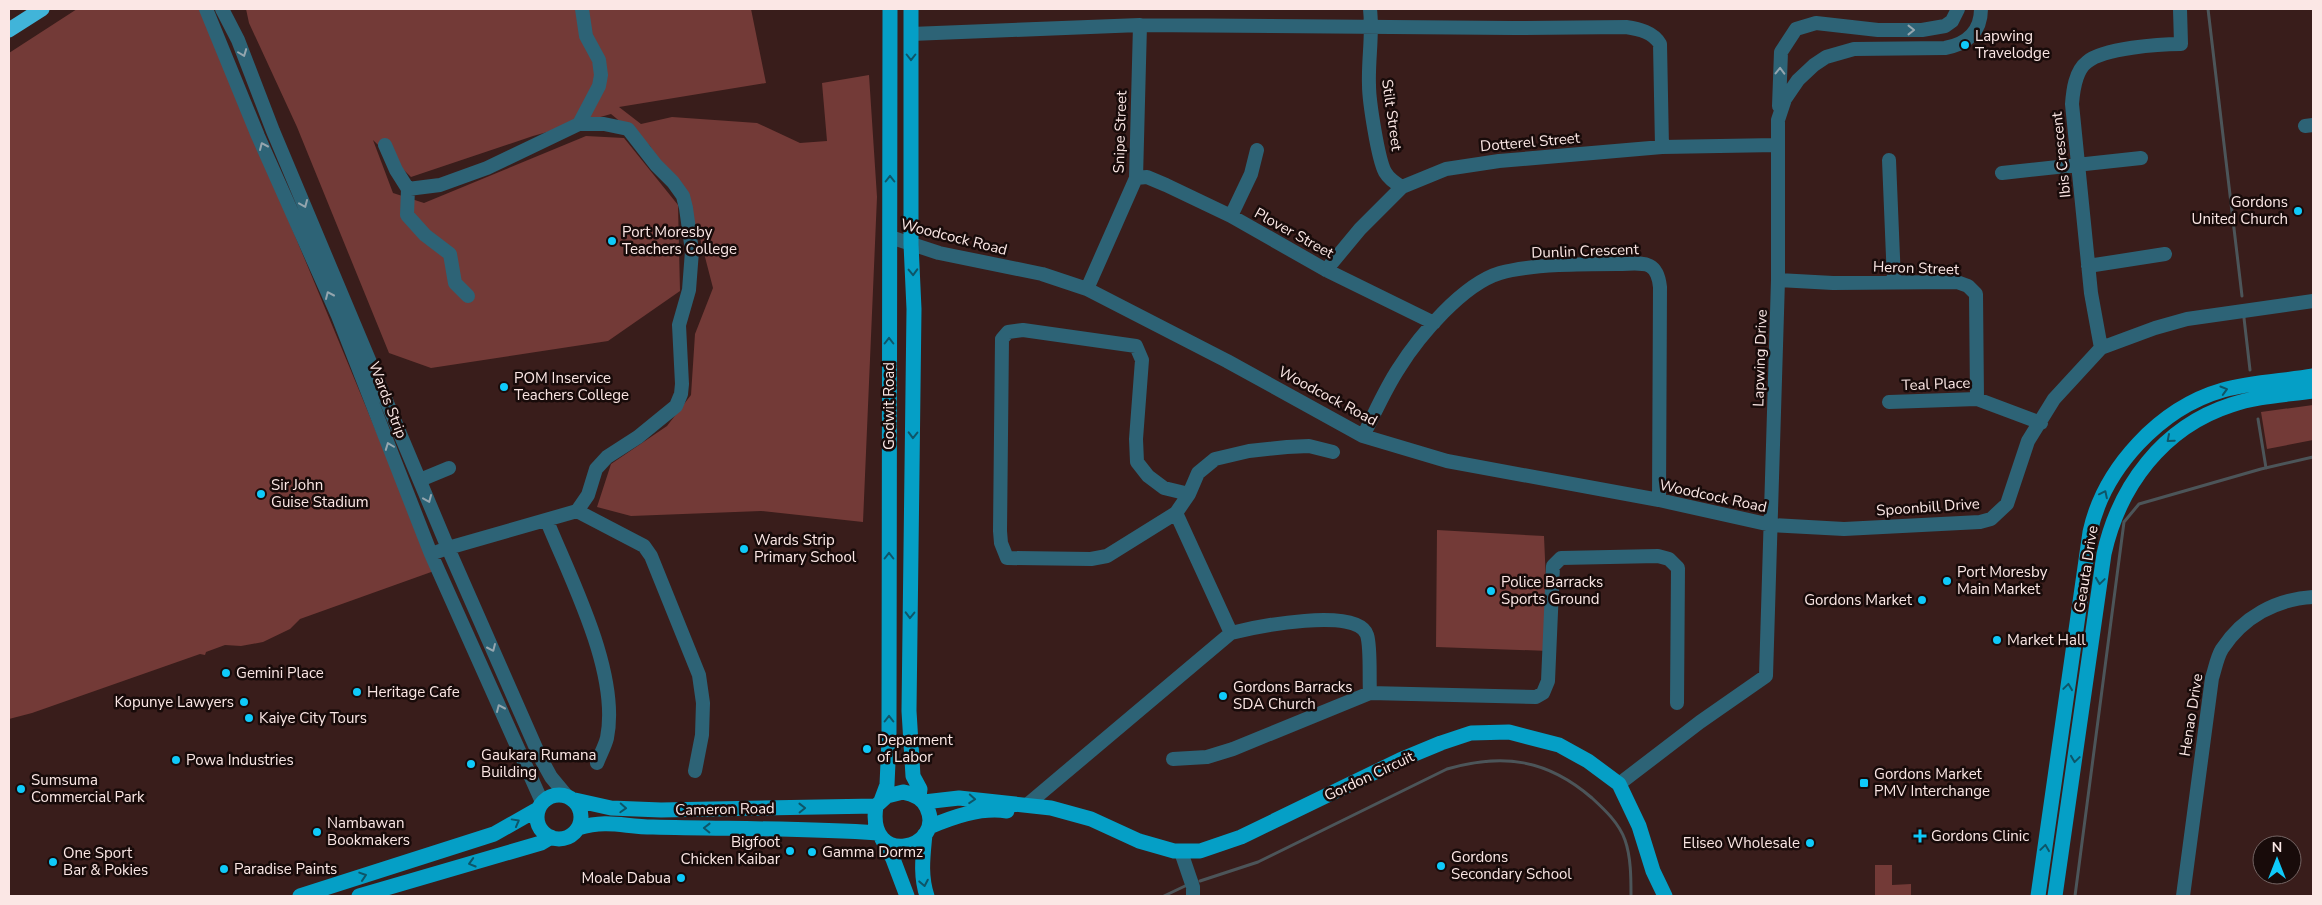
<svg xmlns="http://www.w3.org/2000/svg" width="2322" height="905" font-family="'Nunito Sans',sans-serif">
<rect width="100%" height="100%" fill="#391d1b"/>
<path fill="#733a37" d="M77,9H201L434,571L300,619L290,629L263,642L241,646L225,645L206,652L205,655L200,654L32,713L9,719V53Z
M246,9H751L766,83L619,107L641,124L672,117L757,123L800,143L827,141L822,83L869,75L877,197L863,522L761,511L631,516L597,507L611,464L667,426L691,395L695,334L713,288L698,230L650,146L611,114L533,136L411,177L373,140L393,193L424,203L586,136L624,138L678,205L680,291L608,341L431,368L389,353L297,127L249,23Z
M2313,405V440L2267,449L2261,412Z
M1437,530L1544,536L1549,651L1436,647Z
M1875,865H1892V885L1911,884V896H1875Z"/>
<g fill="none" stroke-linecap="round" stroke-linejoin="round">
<path stroke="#4c5559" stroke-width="3" d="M2208,9L2242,296
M2244,318L2250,370
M2258,419L2266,468
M1200,881L1258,862L1447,769C1503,753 1547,759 1592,798C1605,810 1619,823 1625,840C1631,857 1631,878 1631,896
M1164,896L1185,886
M2075,896L2124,522L2139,504L2261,469L2313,457"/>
<path stroke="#2d6376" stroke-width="14" d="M206,9L258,136L338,316L431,554L542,802
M222,9L238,40L273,131L448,548L540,757L551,777L566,795
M1370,9C1373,35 1368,59 1369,85C1369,101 1378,159 1385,172C1389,179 1395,183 1402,187
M911,34L1140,25L1513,28L1626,27C1639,29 1653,32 1660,44L1662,147
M1779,106L1781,52L1796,29L1816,23L1878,30H1922L1945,26L1952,21L1958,9
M579,124L599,86L601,75L599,60L586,36L582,9
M2305,126L2313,125
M385,145L396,170L408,189L440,185L487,168L579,124H604L628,129L656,165L673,182L683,196L686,208L692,251L689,290L679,325L682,384L681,394L676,406L638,437L607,457L596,469L588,495L577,511L448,548L431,554
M1889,160L1894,281
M2002,173L2141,158
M1136,178L1147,177L1166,185L1231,216L1326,270L1434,323
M408,189L407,215L425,235L450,254L455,283L468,296
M1231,216L1251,174L1257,150
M890,237L939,253L1042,274L1087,289L1227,361L1363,436L1447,461L1659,500L1771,525L1844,529L1980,522L1991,519L2007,504L2028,441L2054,399L2101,348L2155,328L2187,319L2313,301
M2088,266L2165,254
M1326,270L1360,229L1402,187L1446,169L1499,161L1662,147L1777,145
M1778,280L1833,283L1957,282L1968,286L1976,294L1977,399
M1087,289L1136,178L1140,25
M2101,348L2091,293L2072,104C2073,91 2075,71 2087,62C2103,48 2160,44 2181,44L2180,9
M1889,402L1977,399L2041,423
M1363,436C1375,413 1385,389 1399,368C1419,336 1463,284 1500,273C1532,264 1585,264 1618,264C1641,264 1657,258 1660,287L1659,500
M420,480L449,468
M577,511L644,546L651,556L699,675L703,703L702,735L695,771
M1176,513L1107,556L1091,559L1007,558L1001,543L1000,531L1002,339L1008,332L1023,330L1136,346L1142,360L1136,439L1137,462L1148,476L1164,488L1189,494
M547,521C571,580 620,673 607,738C605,746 600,755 597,763
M1231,633L1176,513L1189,494L1198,473L1215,459L1249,451L1287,447L1309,446L1333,452
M1173,759L1207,757L1233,749L1370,693L1536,697L1543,693L1548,681L1553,566L1561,558L1658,556L1669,559L1678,568L1677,703
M1619,784L1700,722L1766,676L1778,280V120L1785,99L1798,80L1814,65L1826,57L1854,49L1945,48C1967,44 1981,32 1981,9
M1028,804L1231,633C1255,627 1358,606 1367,635C1371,647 1369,679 1370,693
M1181,852L1193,887V896
M2183,896L2212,678C2215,669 2217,657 2222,649C2243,617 2276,599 2313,597"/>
<path stroke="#059fc6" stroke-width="15" d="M911,9V244L914,309L909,711L913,776L920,789L919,797
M903,792C914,794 923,798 927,808C946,849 866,869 876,806L887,796Z
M537 817a22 22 0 1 1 44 0a22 22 0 1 1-44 0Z
M575,800L611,808L661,810L876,806
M881,801L887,785L889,739L890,9
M924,802L959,798L1051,808L1091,819L1139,841L1174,851H1200L1241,837L1400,760L1441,743L1471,733L1509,732L1559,745L1588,761L1619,784L1639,826L1653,871L1665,896
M929,827C953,817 980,807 1007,811
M578,828C610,819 623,827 653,827C728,829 803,828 878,833
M925,834C923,856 920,875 927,896
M882,839L893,859L907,896
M300,896L494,834L538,809
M359,896L541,843L551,837
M2038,896L2090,532C2104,468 2160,408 2223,390C2251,382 2284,381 2313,376
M2055,896L2104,554C2119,486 2163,427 2231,405C2257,396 2286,395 2313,391"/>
<path stroke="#41b4d9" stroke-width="15" d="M9,30L42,9"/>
</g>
<defs><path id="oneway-chevron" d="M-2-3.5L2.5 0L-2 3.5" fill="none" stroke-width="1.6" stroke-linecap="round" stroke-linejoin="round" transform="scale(1.25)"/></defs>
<g stroke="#94a5ae">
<use href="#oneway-chevron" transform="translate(1911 30)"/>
<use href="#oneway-chevron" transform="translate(243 53) rotate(69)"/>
<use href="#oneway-chevron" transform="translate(1780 71) rotate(-89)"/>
<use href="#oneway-chevron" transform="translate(263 146) rotate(-114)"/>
<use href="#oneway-chevron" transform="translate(304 204) rotate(67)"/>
<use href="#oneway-chevron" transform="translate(329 295) rotate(-114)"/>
<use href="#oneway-chevron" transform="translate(389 446) rotate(-111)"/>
<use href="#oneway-chevron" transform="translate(428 499) rotate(67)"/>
<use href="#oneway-chevron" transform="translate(492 648) rotate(66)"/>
<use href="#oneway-chevron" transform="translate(500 708) rotate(-114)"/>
</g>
<g stroke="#0e5568">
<use href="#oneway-chevron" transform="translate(911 57) rotate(90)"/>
<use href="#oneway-chevron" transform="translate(890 179) rotate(-90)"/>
<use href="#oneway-chevron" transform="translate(913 272) rotate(88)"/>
<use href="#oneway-chevron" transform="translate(889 341) rotate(-90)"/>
<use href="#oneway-chevron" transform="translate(2224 390) rotate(-16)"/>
<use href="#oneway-chevron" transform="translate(913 435) rotate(91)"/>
<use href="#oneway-chevron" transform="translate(2170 439) rotate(139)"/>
<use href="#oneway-chevron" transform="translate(2104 494) rotate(-64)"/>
<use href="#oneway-chevron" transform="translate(889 556) rotate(-90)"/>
<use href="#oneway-chevron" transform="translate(2100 581) rotate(98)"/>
<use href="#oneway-chevron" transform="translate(910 615) rotate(91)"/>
<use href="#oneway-chevron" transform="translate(2068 687) rotate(-82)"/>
<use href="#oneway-chevron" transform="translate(889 719) rotate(-90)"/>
<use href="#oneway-chevron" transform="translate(2075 759) rotate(98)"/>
<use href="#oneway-chevron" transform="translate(972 799) rotate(4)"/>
<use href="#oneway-chevron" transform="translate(623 808) rotate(3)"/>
<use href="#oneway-chevron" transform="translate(802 808) rotate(-1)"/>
<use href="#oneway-chevron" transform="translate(516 822) rotate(-29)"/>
<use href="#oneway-chevron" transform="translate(707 828) rotate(-179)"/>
<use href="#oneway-chevron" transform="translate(2045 848) rotate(-82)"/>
<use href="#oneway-chevron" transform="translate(472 863) rotate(164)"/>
<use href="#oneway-chevron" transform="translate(363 876) rotate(-18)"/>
<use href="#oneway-chevron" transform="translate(924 883) rotate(79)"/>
</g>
<g fill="#0fcafa" stroke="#180b0a" stroke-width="2">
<circle cx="1965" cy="45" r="5"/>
<circle cx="2298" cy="211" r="5"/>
<circle cx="612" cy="241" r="5"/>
<circle cx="504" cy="387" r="5"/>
<circle cx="261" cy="494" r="5"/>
<circle cx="744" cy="549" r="5"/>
<circle cx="1947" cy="581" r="5"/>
<circle cx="1491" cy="591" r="5"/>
<circle cx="1922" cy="600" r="5"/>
<circle cx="1997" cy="640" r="5"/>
<circle cx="226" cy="673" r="5"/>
<circle cx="357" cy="692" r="5"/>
<circle cx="1223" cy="696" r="5"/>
<circle cx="244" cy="702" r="5"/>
<circle cx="249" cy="718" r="5"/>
<circle cx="867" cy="749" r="5"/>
<circle cx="176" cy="760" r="5"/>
<circle cx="471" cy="764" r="5"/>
<rect x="1859" y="778" width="10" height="10" rx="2.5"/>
<circle cx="21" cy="789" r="5"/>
<circle cx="317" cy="832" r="5"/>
<path d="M1917.5 828.5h5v5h5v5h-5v5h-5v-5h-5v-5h5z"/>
<circle cx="1810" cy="843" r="5"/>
<circle cx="790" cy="851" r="5"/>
<circle cx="812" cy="852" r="5"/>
<circle cx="53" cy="862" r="5"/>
<circle cx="1441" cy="866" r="5"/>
<circle cx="224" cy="869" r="5"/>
<circle cx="681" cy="878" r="5"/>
</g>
<g text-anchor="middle" stroke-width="5" stroke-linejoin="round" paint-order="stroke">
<g font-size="15" fill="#fbe7e5" stroke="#180b0a" text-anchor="start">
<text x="1975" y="41">Lapwing<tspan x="1975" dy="17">Travelodge</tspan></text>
<text x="2288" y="207" text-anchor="end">Gordons<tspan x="2288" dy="17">United Church</tspan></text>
<text x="622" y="237">Port Moresby<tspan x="622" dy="17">Teachers College</tspan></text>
<text x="514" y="383">POM Inservice<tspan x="514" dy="17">Teachers College</tspan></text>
<text x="271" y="490">Sir John<tspan x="271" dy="17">Guise Stadium</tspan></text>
<text x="754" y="545">Wards Strip<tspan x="754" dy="17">Primary School</tspan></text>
<text x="1957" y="577">Port Moresby<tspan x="1957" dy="17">Main Market</tspan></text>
<text x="1501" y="587">Police Barracks<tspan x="1501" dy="17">Sports Ground</tspan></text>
<text x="1912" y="605" text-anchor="end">Gordons Market</text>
<text x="2007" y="645">Market Hall</text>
<text x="236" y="678">Gemini Place</text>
<text x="1233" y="692">Gordons Barracks<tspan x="1233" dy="17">SDA Church</tspan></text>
<text x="367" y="697">Heritage Cafe</text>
<text x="234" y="707" text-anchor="end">Kopunye Lawyers</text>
<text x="259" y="723">Kaiye City Tours</text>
<text x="877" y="745">Deparment<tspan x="877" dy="17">of Labor</tspan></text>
<text x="481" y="760">Gaukara Rumana<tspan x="481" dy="17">Building</tspan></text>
<text x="186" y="765">Powa Industries</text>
<text x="1874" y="779">Gordons Market<tspan x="1874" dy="17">PMV Interchange</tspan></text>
<text x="31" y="785">Sumsuma<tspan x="31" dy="17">Commercial Park</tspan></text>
<text x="327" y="828">Nambawan<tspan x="327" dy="17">Bookmakers</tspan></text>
<text x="1931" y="841">Gordons Clinic</text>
<text x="780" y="847" text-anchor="end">Bigfoot<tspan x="780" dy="17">Chicken Kaibar</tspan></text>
<text x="1800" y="848" text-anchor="end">Eliseo Wholesale</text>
<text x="822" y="857">Gamma Dormz</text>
<text x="63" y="858">One Sport<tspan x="63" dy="17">Bar &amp; Pokies</tspan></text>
<text x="1451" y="862">Gordons<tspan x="1451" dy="17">Secondary School</tspan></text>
<text x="234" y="874">Paradise Paints</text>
<text x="671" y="883" text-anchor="end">Moale Dabua</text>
</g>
<g font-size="15" fill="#fbe7e5" stroke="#180b0a">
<text transform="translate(1392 115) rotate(82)" y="5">Stilt Street</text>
<text transform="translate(1120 132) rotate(-88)" y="5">Snipe Street</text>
<text transform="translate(1530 142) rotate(-5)" y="5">Dotterel Street</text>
<text transform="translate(2061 155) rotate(-96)" y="5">Ibis Crescent</text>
<text transform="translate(1294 233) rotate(29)" y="5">Plover Street</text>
<text transform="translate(954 237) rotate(14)" y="5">Woodcock Road</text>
<text transform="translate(1585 251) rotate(-2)" y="5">Dunlin Crescent</text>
<text transform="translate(1916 268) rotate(2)" y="5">Heron Street</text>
<text transform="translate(1760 358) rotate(-88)" y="5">Lapwing Drive</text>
<text transform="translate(1936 384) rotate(-2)" y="5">Teal Place</text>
<text transform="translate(1328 396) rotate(28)" y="5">Woodcock Road</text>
<text transform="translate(388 400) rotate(69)" y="5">Wards Strip</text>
<text transform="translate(889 406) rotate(-90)" y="5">Godwit Road</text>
<text transform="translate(1713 496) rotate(12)" y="5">Woodcock Road</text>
<text transform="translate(1928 507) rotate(-4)" y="5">Spoonbill Drive</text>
<text transform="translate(2086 569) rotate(-81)" y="5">Geauta Drive</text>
<text transform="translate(2191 715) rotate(-81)" y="5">Henao Drive</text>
<text transform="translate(1369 776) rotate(-25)" y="5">Gordon Circuit</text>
<text transform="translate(725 809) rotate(-1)" y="5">Cameron Road</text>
</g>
</g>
<rect width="2322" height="905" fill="none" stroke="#fbe7e5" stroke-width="20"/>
<g transform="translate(2277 860)"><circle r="24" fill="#180b0a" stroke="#736362"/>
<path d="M0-4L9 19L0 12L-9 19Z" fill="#0fcafa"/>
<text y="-8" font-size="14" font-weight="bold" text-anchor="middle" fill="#fbe7e5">N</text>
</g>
</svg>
